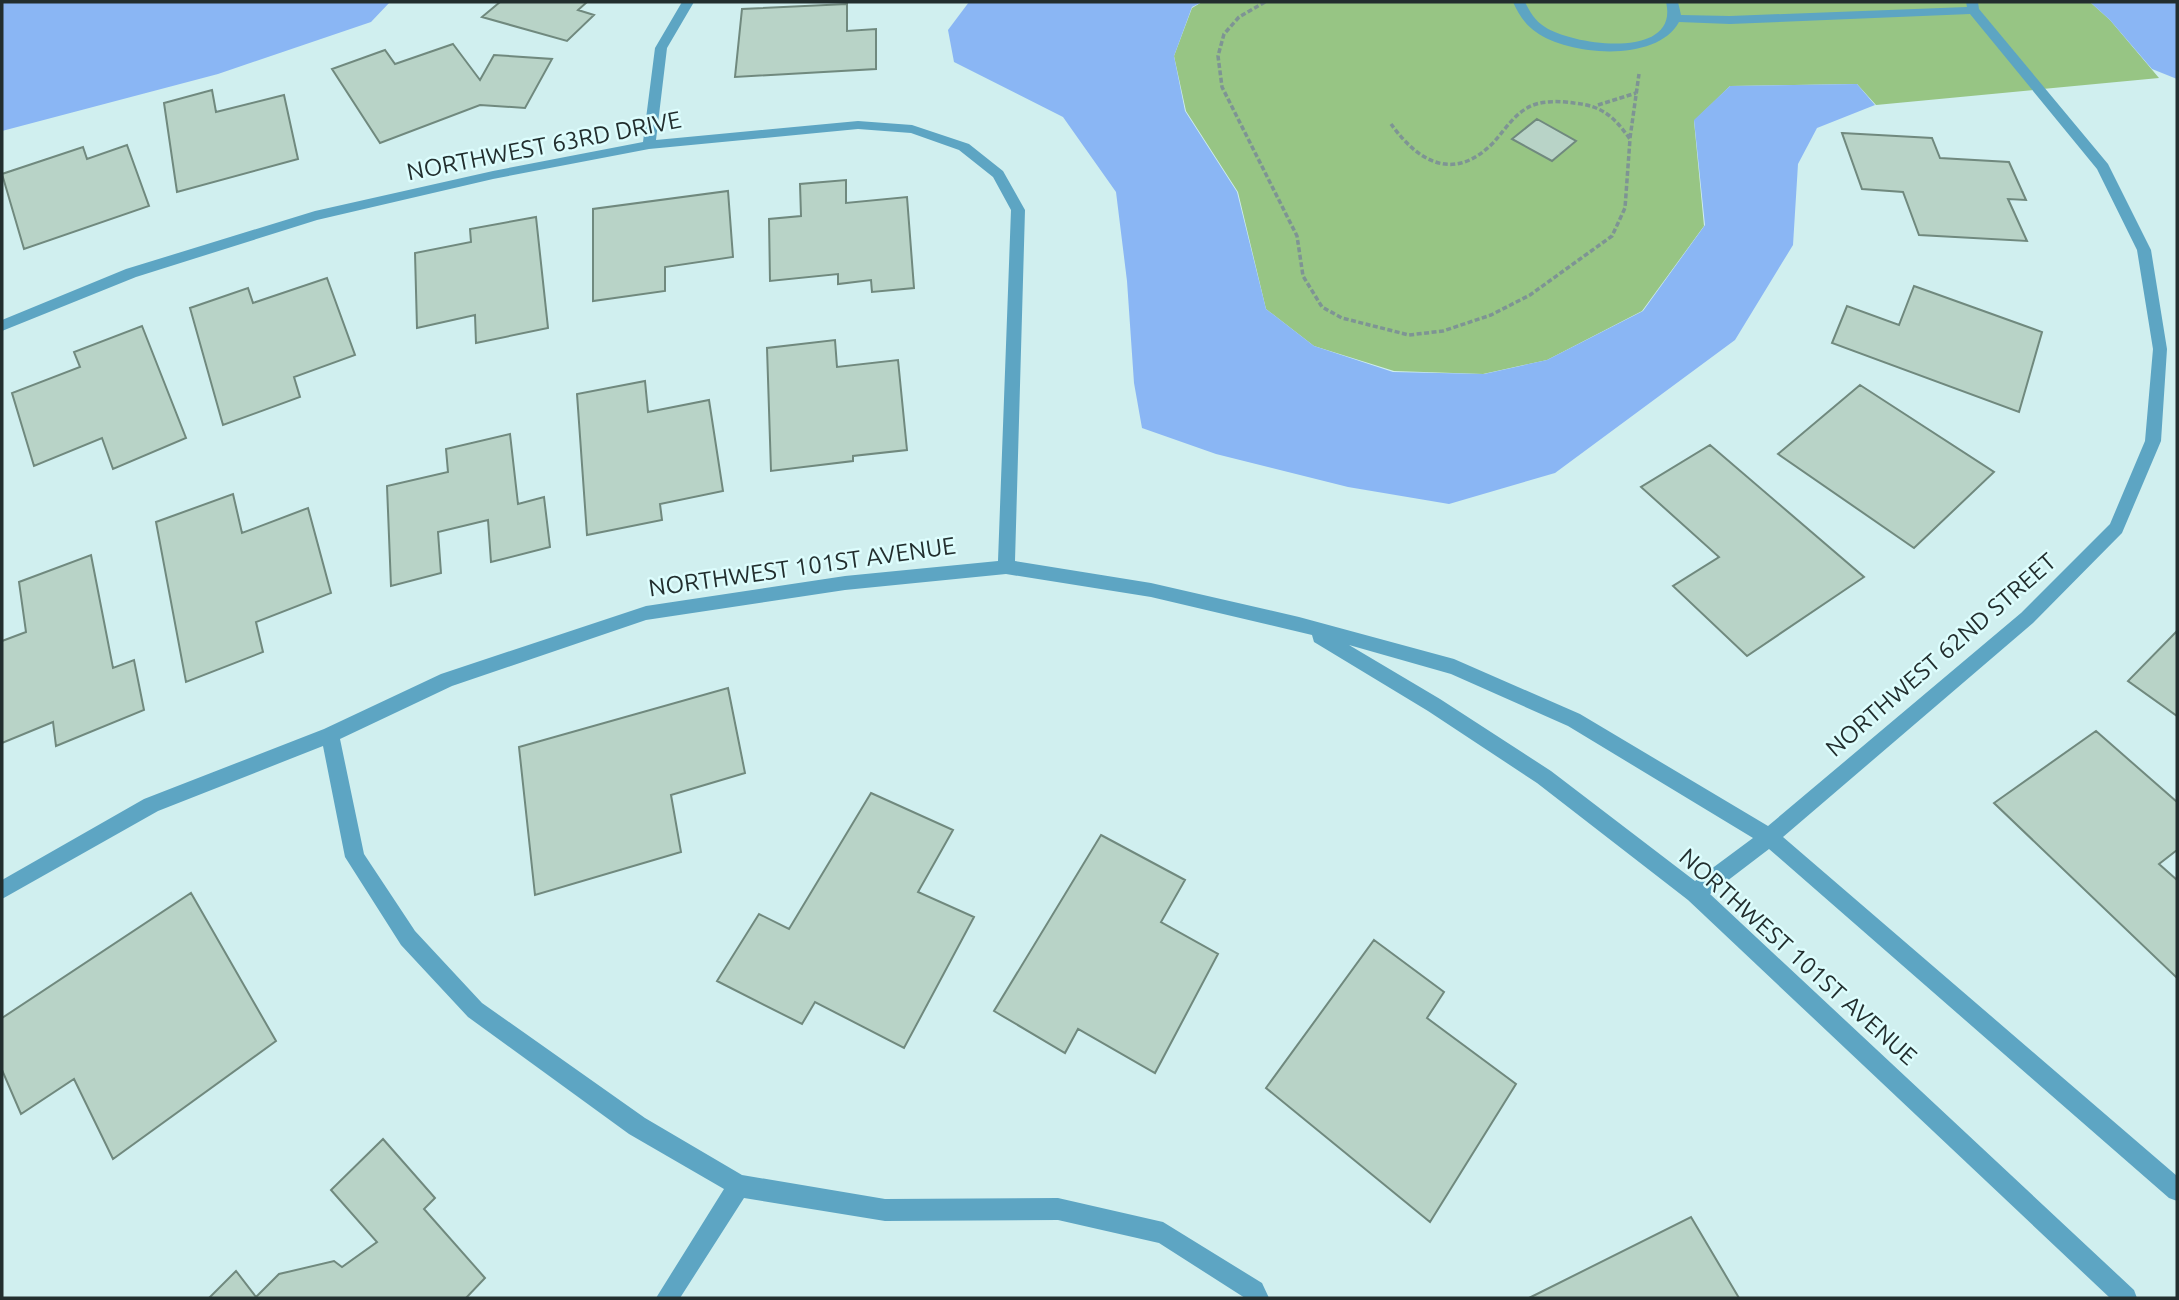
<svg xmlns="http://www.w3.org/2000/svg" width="2179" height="1300" font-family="Ubuntu,sans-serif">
<rect width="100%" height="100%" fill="#d0efef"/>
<path fill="#97c584" d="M1202,2H2090L2110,20L2159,78L1876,105L1857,84L1730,86L1694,121L1704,226L1642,311L1547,360L1483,374L1394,371L1314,346L1266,309L1238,192L1186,111L1174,56L1192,8Z"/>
<path fill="#8ab6f4" d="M2,2H390L371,22L218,74L2,131Z
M969,2H1202L1192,7L1174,56L1185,111L1237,192L1266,309L1314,346L1393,372L1484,374L1547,360L1643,311L1705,225L1694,120L1730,86L1857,84L1875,105L1817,128L1798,164L1793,245L1735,340L1555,473L1449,504L1348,487L1216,454L1142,428L1134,383L1127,281L1116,192L1063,117L954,62L948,30Z
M2090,2H2177V79L2152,69L2110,20Z"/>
<path fill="#b8d3c7" stroke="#70897e" stroke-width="2" d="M500,2H587L578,10L594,15L567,41L482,17Z
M847,4V31L876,29V69L735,77L742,9Z
M453,44L480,80L494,55L552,59L525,108L480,105L380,143L332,69L385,50L395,64Z
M212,90L216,112L284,95L298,159L177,192L164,103Z
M1537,119L1576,141L1552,161L1512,139Z
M1842,133L1932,138L1940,158L2009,162L2026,200L2008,199L2027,241L1919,235L1903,192L1862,189Z
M127,145L149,206L24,249L2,174L83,147L87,159Z
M846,180V203L907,197L914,288L872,292L871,280L838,284V274L770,281L769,219L801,216L800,184Z
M728,191L733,257L665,267V291L593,301V209Z
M536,217L548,328L476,343L475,315L417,328L415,253L471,242L470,229Z
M327,278L355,355L294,377L300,397L223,425L190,308L248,288L253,303Z
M1914,286L2042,332L2019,412L1832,343L1847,306L1899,325Z
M142,326L186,438L113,469L102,438L34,466L12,393L80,367L74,352Z
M835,340L837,367L898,360L907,450L853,456V461L771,471L767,348Z
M645,381L648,412L709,400L723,491L660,504L662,520L587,535L577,394Z
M1860,385L1994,472L1914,548L1778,454Z
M510,434L518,504L544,497L550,547L491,562L488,520L438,532L441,573L391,586L387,486L448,472L446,449Z
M1710,445L1864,577L1747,656L1673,586L1719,557L1641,487Z
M233,494L242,533L308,508L331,593L256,622L263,652L186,682L156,522Z
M91,555L113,668L134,660L144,710L56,746L53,722L2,743V641L26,632L19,582Z
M2177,631V716L2128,681Z
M728,688L745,773L671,795L681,852L535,895L519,747Z
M2096,731L2177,802V850L2159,864L2177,880V978L1994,803Z
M871,793L953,830L918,892L974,917L904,1048L815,1002L802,1024L717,981L759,914L789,929Z
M1101,835L1185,880L1161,922L1218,954L1155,1073L1078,1029L1065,1053L994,1011Z
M191,893L276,1041L113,1159L74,1079L21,1114L2,1070V1018Z
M1374,940L1444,992L1427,1018L1516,1084L1430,1222L1266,1088Z
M383,1139L435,1198L424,1209L485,1278L466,1298H209L236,1271L256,1297L279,1274L334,1261L342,1267L377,1242L331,1190Z
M1691,1217L1739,1298H1529Z"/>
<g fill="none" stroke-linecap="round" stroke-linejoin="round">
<path stroke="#7e9494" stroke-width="3.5" stroke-dasharray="5 2.5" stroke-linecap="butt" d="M1265,2L1239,17L1224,34L1218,56L1222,87L1297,236L1303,276L1322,307L1342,318L1409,335L1443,331L1491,315L1530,295L1612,236L1625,208L1630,139C1614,117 1603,106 1574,103C1560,101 1540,100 1527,108C1513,116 1504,131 1493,143C1454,182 1419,163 1391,124
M1598,105L1636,93
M1630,138L1639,74"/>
<path fill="#5da5c3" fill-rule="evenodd" d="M682,2H694L667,48L656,140L858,121L912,125L969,144L1003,171L1025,210L1015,561L1151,583L1299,617L1454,659L1580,714L1768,826L2021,613L2110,524L2145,441L2153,349L2137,250L2097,169L1970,14L1730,24L1679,22C1657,63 1569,56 1536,32C1525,25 1518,13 1513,2H1525C1530,12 1535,21 1545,27C1574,46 1680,60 1666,2H1678L1681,15L1730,16L1967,7L1966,2H1978L1979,9L2108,164L2151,250L2167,349L2161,441L2122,533L2033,623L1783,837L2177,1176V1201L2169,1198L1769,849L1710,894L2134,1290L2137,1298H2110L1688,900L1537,783L1428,711L1314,642L1312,635L1151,597L1006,574L845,590L646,620L452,686L340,739L364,854L415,931L482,1003L645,1118L742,1175L885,1199L1058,1198L1163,1222L1262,1283L1269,1298H1245L1159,1243L1058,1220L885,1221L744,1198L680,1298H656L724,1189L629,1134L468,1017L401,945L345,857L323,746L158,811L2,899V880L144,799L324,729L441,674L646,606L845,576L998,561L1011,210L993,177L959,150L911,133L858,129L649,149L493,179L317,220L136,277L2,331V320L126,269L315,211L493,171L643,142L655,48ZM1349,645L1451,674L1568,726L1753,838L1695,881L1551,771L1440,699Z"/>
</g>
<g text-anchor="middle" stroke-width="5" stroke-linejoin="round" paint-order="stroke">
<g font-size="24" fill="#222e2e" stroke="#ddfdfd">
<text transform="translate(544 146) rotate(-11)" y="8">NORTHWEST 63RD DRIVE</text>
<text transform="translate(802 567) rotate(-8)" y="8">NORTHWEST 101ST AVENUE</text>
<text transform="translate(1941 655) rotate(-41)" y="8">NORTHWEST 62ND STREET</text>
<text transform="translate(1798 957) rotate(42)" y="8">NORTHWEST 101ST AVENUE</text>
</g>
</g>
<rect width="2179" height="1300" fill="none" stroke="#222e2e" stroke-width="7"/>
</svg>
